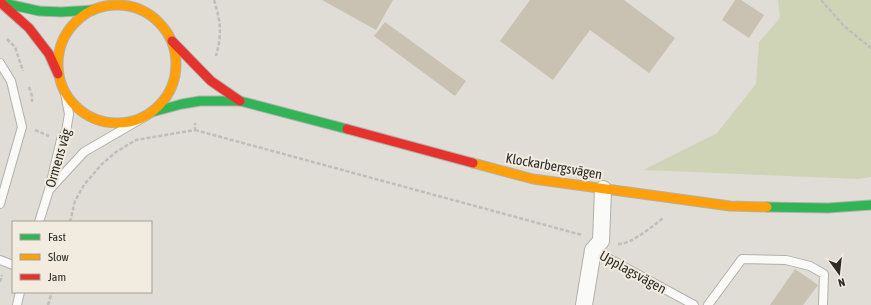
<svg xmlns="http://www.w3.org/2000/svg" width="871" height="305" font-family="'Asap Condensed',sans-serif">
<rect width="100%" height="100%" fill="#e0ddd6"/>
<path fill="#d0d4b6" d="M778,0H871V177L857,179L643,170L717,133L756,84L759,42L780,18Z"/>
<path fill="#c9c2b2" d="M322,0H393L376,30Z
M530,0H624L675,38L649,73L590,30L553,80L500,41Z
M735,0H741L764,15L749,38L722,20Z
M385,22L466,81L455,96L374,36Z
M795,269L818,285L803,305H770Z"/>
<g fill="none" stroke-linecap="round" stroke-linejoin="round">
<defs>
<path id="lane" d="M0,63L11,81L22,127L0,204
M49,190L84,152L146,116
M39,222L49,190L61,140L66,132L69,114L65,93
M593,250L694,305
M0,260L13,265
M17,305L20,292
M708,305L742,259L786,260L810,266L824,274L823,305"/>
<path id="street" d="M584,305L593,250L601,241L603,189"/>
<path id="fast" d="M3,3L39,11L61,12L93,10
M152,112L182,104L200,101H240L347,129
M767,207L828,208L871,205"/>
<path id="slow" d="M58 64a59 59 0 1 1 118 0a59 59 0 1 1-118 0Z
M473,163L533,179L730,206L767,207"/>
<path id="jam" d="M0,2L29,28L49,54L58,74
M172,41L211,81L240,101
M347,129L473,163"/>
</defs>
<use href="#lane" stroke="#b3b0ab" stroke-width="10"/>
<use href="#street" stroke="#b3b0ab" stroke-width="18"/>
<use href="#fast" stroke="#b3b0ab" stroke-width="11"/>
<use href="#slow" stroke="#b3b0ab" stroke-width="11"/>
<use href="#jam" stroke="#b3b0ab" stroke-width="11"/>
<path stroke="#bebebc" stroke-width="2.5" stroke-dasharray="4 2" stroke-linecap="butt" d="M214,0C221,23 222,33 216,56
M821,0L844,26L871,48
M7,39L15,47L23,71
M29,87L32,96V102
M35,130L49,136
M195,130L582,235
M70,222L75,201L84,185L101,165L116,152L136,140L195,130V123
M618,244C630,245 653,226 663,218
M0,282L2,275
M48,305L52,292"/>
<use href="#lane" stroke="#fafaf9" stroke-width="8"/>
<use href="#street" stroke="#fafaf9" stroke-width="16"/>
<use href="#fast" stroke="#30b455" stroke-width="9"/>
<use href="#slow" stroke="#ff9f0a" stroke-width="9"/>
<use href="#jam" stroke="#e5322d" stroke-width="9"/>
</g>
<g text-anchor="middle" stroke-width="4" stroke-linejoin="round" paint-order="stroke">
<g font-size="14" fill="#2e2c27" stroke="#f2ece0">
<text transform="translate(58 158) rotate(-74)" y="5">Ormens väg</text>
<text transform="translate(554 166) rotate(10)" y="5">Klockarbergsvägen</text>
<text transform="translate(633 272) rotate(29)" y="5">Upplagsvägen</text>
</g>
</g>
<rect x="12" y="221" width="140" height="72" fill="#f2ece0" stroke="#a49f96"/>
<rect x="20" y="234" width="20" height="6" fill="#30b455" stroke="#a49f96"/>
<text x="48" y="241" font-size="12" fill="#2e2c27">Fast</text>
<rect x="20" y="254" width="20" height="6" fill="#ff9f0a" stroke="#a49f96"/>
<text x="48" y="261" font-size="12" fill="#2e2c27">Slow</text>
<rect x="20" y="274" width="20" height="6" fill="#e5322d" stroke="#a49f96"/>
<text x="48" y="281" font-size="12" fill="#2e2c27">Jam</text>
<g transform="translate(839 273) rotate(165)" stroke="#f2ece0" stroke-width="3" paint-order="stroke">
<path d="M0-3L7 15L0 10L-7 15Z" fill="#2e2c27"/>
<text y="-6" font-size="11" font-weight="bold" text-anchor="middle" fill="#2e2c27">N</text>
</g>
</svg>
